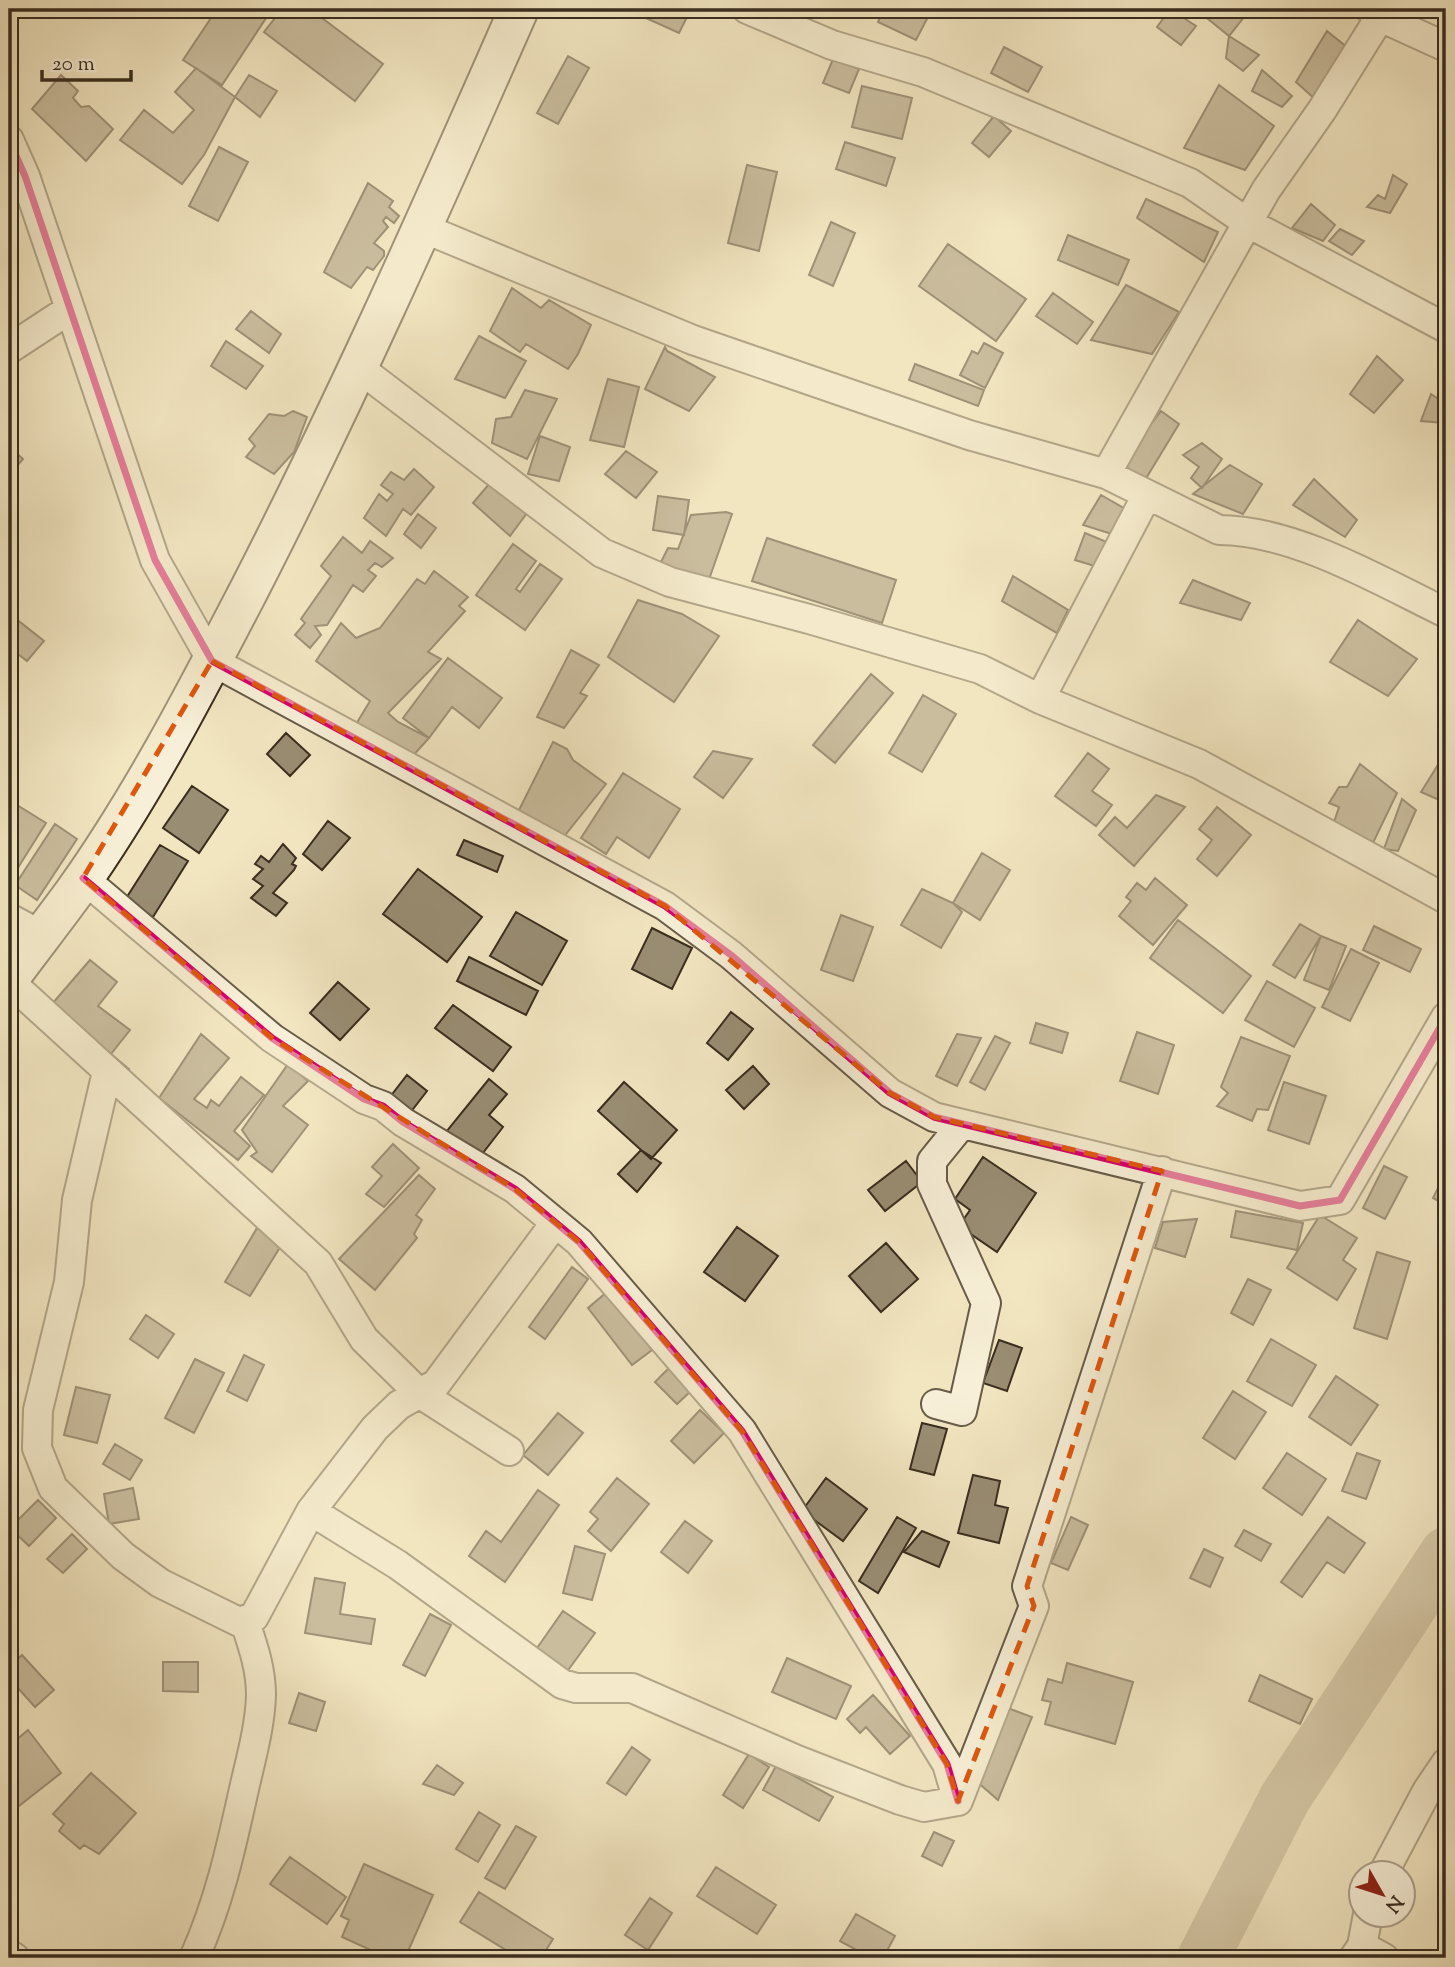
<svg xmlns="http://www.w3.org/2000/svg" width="1455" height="1967" font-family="'Sorts Mill Goudy',serif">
<rect width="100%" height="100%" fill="#f2e6c1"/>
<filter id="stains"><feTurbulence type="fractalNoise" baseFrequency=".00286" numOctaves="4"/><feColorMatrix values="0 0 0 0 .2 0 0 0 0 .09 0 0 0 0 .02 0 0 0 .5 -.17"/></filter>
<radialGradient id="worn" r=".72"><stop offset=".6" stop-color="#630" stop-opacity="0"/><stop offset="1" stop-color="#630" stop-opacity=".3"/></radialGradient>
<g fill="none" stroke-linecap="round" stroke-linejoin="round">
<path stroke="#b3a78a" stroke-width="52" d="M1203,1958L1285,1798L1446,1553"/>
</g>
<path fill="#998d73" stroke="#392d1f" stroke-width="2" d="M217,9H272L222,85L183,60Z
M282,9H310L383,64L355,101L264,32Z
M626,9H691L679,33Z
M884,9H916L929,15L916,40L878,22Z
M1170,9L1196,26L1181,45L1157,27Z
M1206,9H1244L1248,12L1229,36L1202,14Z
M1327,31L1348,48L1316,100L1296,82Z
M1229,36L1259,55L1243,71L1226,58Z
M1004,47L1042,67L1028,92L991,73Z
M568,56L589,68L558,124L537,113Z
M833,59L859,69L849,93L823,83Z
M196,68L235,97L204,155L182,184L120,140L144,110L173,133L194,110L175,92Z
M1262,70L1292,96L1282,107L1252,91Z
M61,75L78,91L73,98L81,107L89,106L113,129L86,161L32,109Z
M249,75L277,91L260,117L235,97Z
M1219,85L1274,126L1245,170L1184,148Z
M862,86L912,98L902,139L852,127Z
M994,116L1011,131L989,157L972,143Z
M845,142L895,158L886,186L836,169Z
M219,147L248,162L218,221L189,206Z
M747,165L777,172L759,251L728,243Z
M1393,175L1407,184L1390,213L1367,207L1378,195L1385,199Z
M368,183L393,201L389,207L399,216L394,223L386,217L383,221L388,227L374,243L384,251V256L373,270L367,267L351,288L324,272Z
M1146,199L1218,232L1204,262L1137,218Z
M1311,204L1335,225L1323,241L1292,228Z
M831,222L855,233L833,286L809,275Z
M1340,229L1364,241L1352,255L1329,241Z
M1068,235L1129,260L1118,285L1058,260Z
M948,244L1026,299L996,341L919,286Z
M1126,285L1179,312L1152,354L1091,340Z
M512,288L541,308L549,300L591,325L578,354L568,369L526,344L520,352L490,331Z
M1053,293L1093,322L1077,344L1036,316Z
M251,311L281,334L269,353L236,329Z
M479,336L526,361L505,398L455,379Z
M226,341L263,366L246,389L211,366Z
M984,343L1003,353L985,388L960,375L972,351L978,354Z
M665,347L667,351L715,377L689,411L645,389Z
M1377,356L1403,380L1374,413L1350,394Z
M915,364L984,390L978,406L909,380Z
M608,379L639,387L624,447L590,440Z
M525,390L557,399L527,459L492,443L496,419L511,417Z
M1431,394L1446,404L1444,423L1421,421Z
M293,411L307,417L294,452L274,474L246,457L255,446L249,439L269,414L284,416Z
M1161,411L1179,424L1145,480L1121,463Z
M540,436L570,447L559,481L528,474Z
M1202,443L1222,459L1202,488L1191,478L1199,467L1183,455Z
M9,446L23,459L9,475Z
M626,451L657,472L636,498L605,474Z
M1230,465L1262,484L1243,514L1193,494Z
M414,469L434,487L411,515L403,509L386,536L364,518L379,494L387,501L393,494L381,485L391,472L404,480Z
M1314,479L1357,520L1345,537L1293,505Z
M489,484L527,513L510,536L473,503Z
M1101,495L1129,511L1115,535L1083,525Z
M658,496L689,500L684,535L653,530Z
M726,512L732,514L707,585L657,570L668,548L678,549L691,515Z
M418,514L436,528L421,548L404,534Z
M1085,533L1109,543L1095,566L1075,560Z
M343,537L362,553L370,541L393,558L382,567L375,563L368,570L376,576L363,592L353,585L327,625L315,626L321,635L310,648L295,635L305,623L301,619L331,576L321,566Z
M767,538L896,580L882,623L752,581Z
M513,544L536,561L516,589L520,592L540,564L562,579L525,630L476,595Z
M434,571L468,597L459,606L465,611L428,652L441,659L388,713L398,722L429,738L410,759L355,726L370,701L316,661L341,623L356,638L380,628L417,579L425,584Z
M1013,576L1068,610L1057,633L1002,601Z
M1193,580L1250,603L1241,620L1180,603Z
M638,600L682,614L719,636L674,702L608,657Z
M15,618L44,641L27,661L9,647V625Z
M1358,620L1417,659L1388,696L1330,662Z
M571,650L599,665L580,693L587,696L564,728L537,717Z
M448,658L502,698L479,728L452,707L429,738L403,718Z
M871,674L893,693L835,763L813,745Z
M923,695L956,714L922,772L889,753Z
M286,733L310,755L290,776L267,754Z
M553,742L567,749L573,760L606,784L562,839L517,814Z
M713,751L752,759L723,798L694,777Z
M1446,752V803L1421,792Z
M1088,753L1109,769L1092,791L1112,805L1096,826L1055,796Z
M1360,764L1397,793L1372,845L1333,825L1339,807L1329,803L1339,787H1347Z
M623,773L680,809L649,858L617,837L606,854L581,838Z
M192,786L228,810L199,853L163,828Z
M1156,795L1185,807L1134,866L1099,835L1115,817L1127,828Z
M1402,799L1416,810L1398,851L1384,849Z
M9,800L46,823L9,882Z
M1217,807L1251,835L1217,876L1197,859L1212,840L1199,829Z
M328,821L350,838L322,870L303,854Z
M55,824L77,839L37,900L15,885Z
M464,840L503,856L497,872L457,855Z
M283,844L296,858L292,864L296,866L294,870L273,893L287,903L276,916L251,898L263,886L253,879L263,869L255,864L261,856L269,862Z
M160,845L188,861L153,917L125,900Z
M982,853L1010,870L980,920L953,903Z
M418,869L482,917L447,962L383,914Z
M1155,878L1187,905L1153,945L1119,916L1131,901L1126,897L1137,883L1146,890Z
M922,889L953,903L962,912L941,948L901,925Z
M516,912L567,941L542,985L490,956Z
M841,915L873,927L853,981L821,970Z
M1178,920L1251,976L1223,1013L1150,958Z
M1300,924L1321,936L1295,978L1273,965Z
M1374,926L1421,949L1410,972L1363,950Z
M652,928L692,948L672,989L632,969Z
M1321,936L1346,946L1329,990L1304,980Z
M1351,949L1379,963L1350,1021L1322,1007Z
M469,957L538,991L526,1015L457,981Z
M90,960L117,982L98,1006L130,1030L111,1054L129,1069L122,1077L46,1011Z
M1267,981L1315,1008L1294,1047L1245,1020Z
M338,982L369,1009L340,1040L310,1013Z
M453,1005L511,1047L493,1071L435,1028Z
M731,1012L753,1029L728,1060L707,1043Z
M1036,1023L1068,1033L1062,1053L1030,1043Z
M1137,1032L1174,1045L1158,1094L1120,1081Z
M201,1034L229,1058L194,1099L207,1108L211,1100L219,1106L241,1077L264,1095L234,1131L250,1146L238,1160L159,1098Z
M957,1034L981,1038L957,1086L936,1076Z
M995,1036L1010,1043L985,1090L970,1082Z
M1241,1037L1290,1056L1268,1110L1257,1109L1252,1121L1217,1106L1228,1093L1221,1087Z
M288,1064L308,1081L283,1106L308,1125L272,1172L251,1156L257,1152L242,1130Z
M753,1066L769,1084L744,1109L726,1090Z
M407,1075L427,1091L403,1122L383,1106Z
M489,1079L507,1094L489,1115L503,1127L479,1158L446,1132Z
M624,1082L677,1130L651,1159L598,1111Z
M1284,1082L1326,1096L1309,1144L1268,1130Z
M393,1144L419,1168L384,1207L366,1194L382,1176L372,1167Z
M641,1150L661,1163L637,1192L618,1174Z
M983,1157L1036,1193L997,1252L959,1226L970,1210L955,1199Z
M906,1161L922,1182L885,1211L868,1190Z
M1384,1166L1407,1177L1385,1219L1363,1208Z
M1446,1172V1205L1433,1198Z
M419,1175L435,1189L416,1215L422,1220L414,1234L417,1238L375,1290L339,1259Z
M1236,1211L1303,1223L1297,1250L1231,1237Z
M1320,1215L1357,1238L1343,1260L1356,1269L1337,1300L1287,1268Z
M1197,1219L1185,1257L1155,1248L1163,1222Z
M737,1227L778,1256L745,1301L704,1272Z
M257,1228L282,1244L250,1296L225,1282Z
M886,1243L918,1279L881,1312L849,1276Z
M1377,1252L1410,1262L1387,1339L1354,1328Z
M572,1267L588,1279L545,1339L529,1327Z
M1248,1279L1271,1290L1253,1325L1231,1313Z
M607,1292L652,1350L632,1365L588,1308Z
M146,1315L174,1334L158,1358L130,1339Z
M1271,1339L1316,1365L1292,1406L1247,1381Z
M999,1340L1022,1348L1007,1391L983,1383Z
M244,1355L264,1365L247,1401L227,1391Z
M195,1359L224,1373L194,1433L165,1418Z
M669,1368L691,1391L677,1404L655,1382Z
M1336,1376L1378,1405L1351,1445L1309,1417Z
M76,1387L110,1395L97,1443L64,1435Z
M1233,1391L1266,1412L1235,1459L1203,1438Z
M700,1410L724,1433L694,1463L671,1441Z
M558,1413L583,1433L548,1475L523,1455Z
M922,1423L947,1429L934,1475L910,1469Z
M115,1444L142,1460L130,1480L103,1464Z
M1287,1453L1326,1479L1302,1515L1263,1488Z
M1357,1453L1380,1461L1366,1499L1342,1491Z
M973,1475L1000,1481L995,1505L1008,1508L999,1543L958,1533Z
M617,1478L649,1504L611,1551L588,1531L598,1519L590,1512Z
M826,1478L867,1509L843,1541L802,1511Z
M133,1488L139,1519L109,1524L104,1494Z
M538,1490L559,1505L505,1582L469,1556L486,1531L501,1542Z
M38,1500L56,1518L29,1546L10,1528Z
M897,1517L916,1528L878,1593L859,1581Z
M1071,1517L1088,1525L1068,1570L1051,1563Z
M1328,1517L1365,1543L1344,1573L1327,1562L1302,1597L1281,1582Z
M685,1521L712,1541L688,1573L661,1552Z
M1244,1530L1271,1544L1261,1561L1235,1546Z
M922,1531L949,1542L939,1567L904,1552Z
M72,1534L87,1549L63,1573L47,1559Z
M575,1546L605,1554L592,1600L563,1593Z
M1204,1549L1223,1558L1210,1587L1190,1578Z
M315,1578L345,1583L340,1614L375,1619L371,1644L305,1633Z
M563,1611L595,1633L566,1673L535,1651Z
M430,1614L451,1625L425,1676L403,1665Z
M22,1655L54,1690L35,1707L9,1678V1667Z
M787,1658L851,1686L836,1719L772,1692Z
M163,1662H198V1692L163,1691Z
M1067,1663L1133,1682L1115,1744L1045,1724L1051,1702L1042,1700L1048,1679L1062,1683Z
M1260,1675L1312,1699L1300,1724L1249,1701Z
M299,1693L325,1702L316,1731L289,1723Z
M873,1695L910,1736L890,1754L866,1727L860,1733L847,1719Z
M1005,1707L1032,1717L998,1800L975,1780Z
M28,1730L61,1773L10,1813L9,1746Z
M632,1747L650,1760L626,1795L607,1783Z
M749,1754L769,1767L743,1808L723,1795Z
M437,1765L463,1783L454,1795L423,1784Z
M776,1766L833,1797L819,1821L763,1790Z
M91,1773L136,1813L99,1854L84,1845L80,1849L59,1831L64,1824L53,1814Z
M479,1812L500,1825L478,1862L456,1849Z
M516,1826L536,1837L505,1889L485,1878Z
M934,1832L954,1841L942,1866L922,1856Z
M290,1857L346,1897L327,1924L270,1884Z
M364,1864L433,1895L405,1958H388L342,1937L349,1920L341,1916Z
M716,1867L776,1905L757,1934L697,1896Z
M479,1892L553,1939L541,1958H519L460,1922Z
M650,1898L672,1913L648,1950L625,1935Z
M856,1914L895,1936L883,1958H871L840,1941Z"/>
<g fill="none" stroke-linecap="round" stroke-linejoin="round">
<defs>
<path id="street" d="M747,9L832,45L923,72L1190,183L1248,223L1446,328
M1370,9L1380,17L1446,47
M9,140L25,176L155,560L212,661L665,906L731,955L890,1093L934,1117L1300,1206L1340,1200L1446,1017
M423,228L693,340L969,435L1106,474L1219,530C1294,530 1380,581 1446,613
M9,349L70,309
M359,368L602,553L670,582L809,619L980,669L1040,699L1199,764L1446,899
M1106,474L1266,190L1322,110L1380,17
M1040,699L1147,495
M83,878L272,1038L364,1099L383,1106L403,1122L515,1189L579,1242L742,1431L947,1764L958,1801
M9,918L41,935
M9,981L318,1263L364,1339L419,1393L509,1451
M107,1072L77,1200L69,1282L38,1410L37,1448L53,1488L123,1556L160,1583L239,1622L254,1617L311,1511L375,1428L399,1405L436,1384L555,1223
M936,1404L962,1411L986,1303L932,1184V1161L962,1124
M311,1511L398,1565L562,1684L576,1688H632L797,1760L900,1800L924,1807L958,1801
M958,1801L1034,1606L1027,1586L1162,1171
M1384,1872L1427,1791L1446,1763
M1362,1946L1384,1958
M9,1954L15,1958
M194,1958C219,1903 231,1848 244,1789C251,1758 260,1727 261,1695C261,1669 253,1646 245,1622
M1354,1958L1362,1946L1368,1914"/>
<path id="secondary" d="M9,979C31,949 54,920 75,891C142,797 196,692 249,590C347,399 433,205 519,9"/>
</defs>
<use href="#street" stroke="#675b48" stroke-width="32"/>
<use href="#secondary" stroke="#392d1f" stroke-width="42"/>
<use href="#street" stroke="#f7efd7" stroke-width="28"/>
<use href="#secondary" stroke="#f7efd7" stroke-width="38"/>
<defs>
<path id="cycleway" d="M9,140L25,176L155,560L212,661L665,906L731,955L890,1093L934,1117L1300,1206L1340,1200L1446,1017
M83,878L272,1038L364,1099L383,1106L403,1122L515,1189L579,1242L742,1431L947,1764L958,1801"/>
</defs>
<use href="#cycleway" stroke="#f7efd7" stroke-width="11"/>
<use href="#cycleway" stroke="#d6006c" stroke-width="7"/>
</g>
<path d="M0 0H1455V1967H0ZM212,661L665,906L890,1093L934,1117L1162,1171L1027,1586L1034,1606L958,1801L947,1764L742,1431L579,1242L515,1189L272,1038L83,878Z" fill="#f2e6c1" fill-opacity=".55" fill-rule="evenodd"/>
<path fill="none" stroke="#df570d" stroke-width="5" stroke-dasharray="14 9" stroke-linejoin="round" d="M212,661L665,906L890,1093L934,1117L1162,1171L1027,1586L1034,1606L958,1801L947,1764L742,1431L579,1242L515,1189L272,1038L83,878Z"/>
<rect width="1455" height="1967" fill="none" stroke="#f2e6c1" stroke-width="35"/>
<rect x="10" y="10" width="1434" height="1946" fill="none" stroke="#392d1f" stroke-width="3.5"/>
<rect x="18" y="18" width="1420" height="1932" fill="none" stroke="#392d1f" stroke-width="2"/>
<g transform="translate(1382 1894) rotate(129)"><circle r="33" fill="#f7efd7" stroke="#aba18d" stroke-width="2"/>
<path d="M0-5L12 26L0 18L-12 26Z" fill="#8f2418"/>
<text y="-10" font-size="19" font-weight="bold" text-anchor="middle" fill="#392d1f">N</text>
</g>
<path d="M42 70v10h89v-10" fill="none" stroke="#392d1f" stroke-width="3.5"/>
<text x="52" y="70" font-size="21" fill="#392d1f" stroke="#f7efd7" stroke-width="5" paint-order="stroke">20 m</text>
<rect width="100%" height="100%" filter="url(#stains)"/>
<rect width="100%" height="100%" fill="url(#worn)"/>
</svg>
